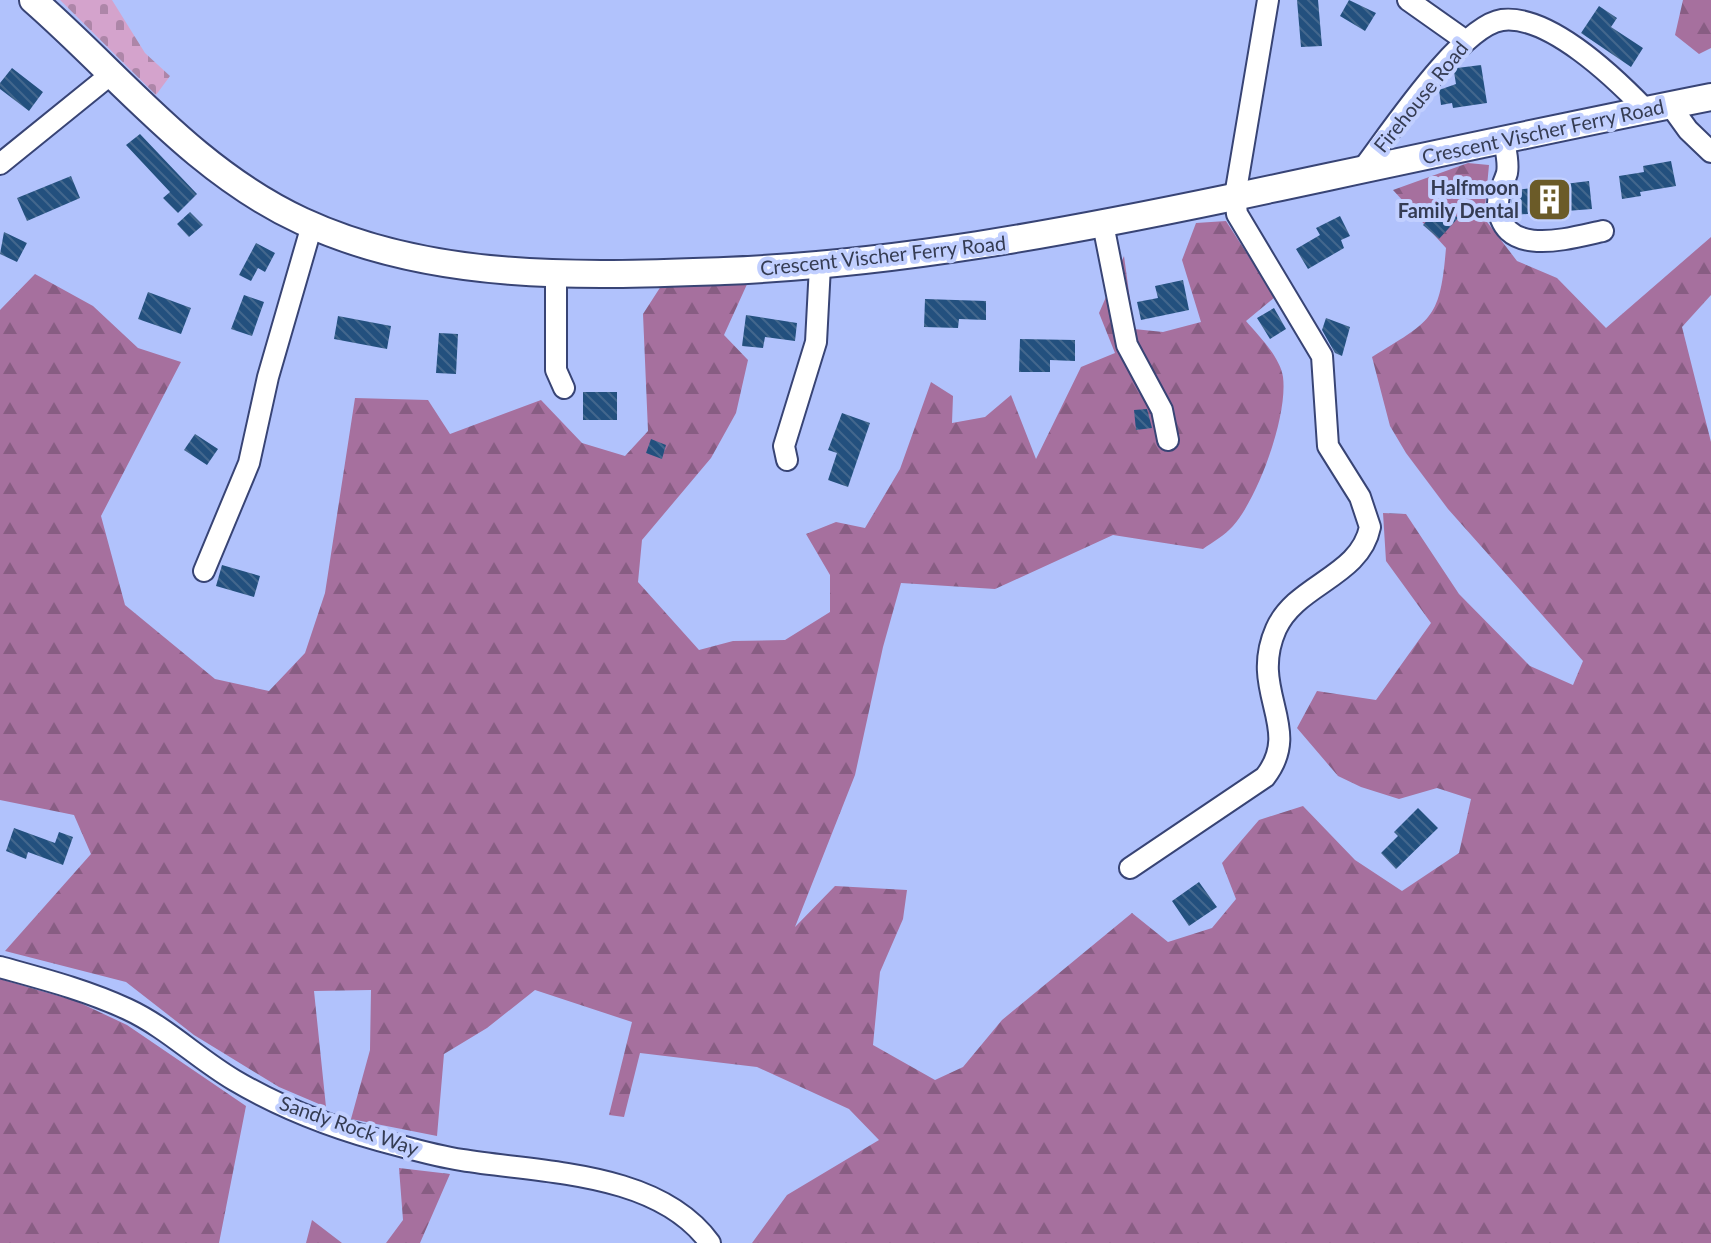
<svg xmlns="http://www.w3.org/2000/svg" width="1711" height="1243" font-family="Lato,sans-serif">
<defs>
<pattern id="forest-firs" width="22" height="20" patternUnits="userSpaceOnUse" patternTransform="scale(2)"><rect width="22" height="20" fill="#a6709e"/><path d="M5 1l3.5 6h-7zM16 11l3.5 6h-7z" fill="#885d83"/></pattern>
<pattern id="cemetery-stones" width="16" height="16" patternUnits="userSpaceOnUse" patternTransform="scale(2)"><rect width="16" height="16" fill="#d4a3cc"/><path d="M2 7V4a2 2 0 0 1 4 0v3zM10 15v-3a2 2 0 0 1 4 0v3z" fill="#ad86a8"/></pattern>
<pattern id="building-back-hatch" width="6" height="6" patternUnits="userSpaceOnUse" patternTransform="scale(2)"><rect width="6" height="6" fill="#23507e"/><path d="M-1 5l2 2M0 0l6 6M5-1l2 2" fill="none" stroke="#43678d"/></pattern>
</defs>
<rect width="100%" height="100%" fill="#b1c2fc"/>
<path fill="url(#forest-firs)" d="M1683,0H1711V48L1699,54L1675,35Z
M1468,163L1489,165L1484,218L1517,261L1557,278L1606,328L1711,237V295L1682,327L1711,442V1243H752L787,1195L879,1140L849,1109L757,1067L640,1053L624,1117L609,1115L632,1022L535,990L487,1028L444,1054L437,1136L351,1119L370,1050L371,990L314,991L326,1107L279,1087L194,1035L126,982L5,951L91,854L74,815L0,800V310L35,274L93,306L138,348L181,362L101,516L125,605L215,679L269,691L305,653L325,593L355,398L428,400L450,434L541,400L582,443L625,456L648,431L643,314L663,283L748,282L724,335L748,360L736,413L711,458L642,540L638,582L699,650L733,641L785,640L830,612V575L806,534L836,522L865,528L900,469L931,382L953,396L952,423L985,417L1011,395L1036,459L1081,367L1115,353L1099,313L1124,256L1134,329L1163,332L1201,322L1182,260L1196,223L1226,221L1275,297L1246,321C1259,336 1280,357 1283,377C1288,416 1258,498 1233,526C1225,535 1213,542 1203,549L1113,535L995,589L901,583L883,647L855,775L795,927L835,886L907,890L903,919L880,972L873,1045L935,1080L963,1067L1002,1020L1132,913L1168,942L1212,928L1236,899L1222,863L1259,820L1303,806L1355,860L1402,891L1459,853L1471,799L1437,788L1399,799L1361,787L1338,776L1297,728L1317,691L1376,700L1431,623L1386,561L1383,513L1406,514L1459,594L1530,666L1573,685L1583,661L1448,509L1406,453L1390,426L1372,357C1432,320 1440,320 1446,248L1393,190Z
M0,979L76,1001L127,1025L246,1106L219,1243H0Z
M399,1168L450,1174L420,1243H386L403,1220Z
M312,1220L342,1243H306Z"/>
<path fill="url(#cemetery-stones)" d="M60,0H112L145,53L170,76L156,95Z"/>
<path fill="url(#building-back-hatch)" d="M1297,0H1318L1322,46L1301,47Z
M1349,0L1376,13L1365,31L1340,16Z
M1599,6L1617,18L1611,27L1643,48L1631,67L1581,33Z
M1481,65L1487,103L1453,108L1452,103L1441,105L1439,90L1456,84L1454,72L1457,68Z
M12,68L43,92L29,111L0,89V83Z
M140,134L197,194L178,213L163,198L170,192L126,145Z
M1671,161L1676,186L1640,192L1641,196L1622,199L1619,176L1644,172L1643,166Z
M71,176L80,198L27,221L17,198Z
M1589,181L1592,209L1514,215L1511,202L1515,190Z
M1442,204L1458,218L1439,239L1423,225Z
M190,212L203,225L189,237L177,224Z
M1340,216L1350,236L1341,240L1344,248L1308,269L1296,249L1320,235L1316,228Z
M4,232L27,243L17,262L0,254Z
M256,243L275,253L265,272L258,268L251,281L239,275Z
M1183,280L1189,310L1141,320L1137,302L1158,298L1155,286Z
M148,292L191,308L181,334L138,319Z
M244,295L264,302L252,336L231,329Z
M925,299L986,301V320L959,319L958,328L924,327Z
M1274,308L1286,329L1270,339L1257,318Z
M746,315L797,323L795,341L765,337L763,348L742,346Z
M338,316L391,326L387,349L334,339Z
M1326,318L1350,327L1342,356L1335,353L1322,330Z
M439,333L458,334L456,374L436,373Z
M1020,339L1075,340V361L1050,360V372H1019Z
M583,392H617V420H583Z
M1147,409L1152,428L1136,430L1134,410Z
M842,413L870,423L848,487L828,480L837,453L828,450Z
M195,434L218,449L207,465L184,450Z
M651,439L666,445L662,459L646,453Z
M222,565L260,576L254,597L216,586Z
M1418,808L1438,828L1396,869L1381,853L1398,836L1394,832Z
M14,828L55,843L59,832L73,837L63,865L28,852L26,859L6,851Z
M1199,882L1217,907L1189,926L1172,901Z"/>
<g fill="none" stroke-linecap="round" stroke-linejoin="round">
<defs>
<path id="minor" d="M1408,0L1466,41
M1670,105L1688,130L1711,152
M1504,141C1506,151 1509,163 1507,173C1504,183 1498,193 1498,203C1500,260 1570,238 1603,231
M0,164L110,75
M1361,171C1388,136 1460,26 1502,20C1549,14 1615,78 1645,109
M1103,224L1127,345L1162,410L1168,440
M556,272V370L564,388
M787,460L784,446L816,342L820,266
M204,571L249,463L268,377L312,225
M1130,868L1265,777C1304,727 1248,692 1276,629C1296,584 1360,577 1370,527L1360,497L1328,446L1322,356L1237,214L1235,196L1268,0
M0,967C43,979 86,990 127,1009C166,1027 197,1058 234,1080C283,1109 341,1131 397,1145C419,1151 441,1157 462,1160C541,1173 658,1171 710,1243"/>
<path id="major" d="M33,0C120,76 194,171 302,221C434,282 582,276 724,271C896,264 1061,233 1229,198C1389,164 1550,129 1711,97"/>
</defs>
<use href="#minor" stroke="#384475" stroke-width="24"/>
<use href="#major" stroke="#384475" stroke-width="30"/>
<use href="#minor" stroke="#fff" stroke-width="20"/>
<use href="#major" stroke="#fff" stroke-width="26"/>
</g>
<defs>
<symbol id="building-square" viewBox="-11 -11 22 22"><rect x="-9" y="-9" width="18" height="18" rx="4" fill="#6b5b28" stroke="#c1cfff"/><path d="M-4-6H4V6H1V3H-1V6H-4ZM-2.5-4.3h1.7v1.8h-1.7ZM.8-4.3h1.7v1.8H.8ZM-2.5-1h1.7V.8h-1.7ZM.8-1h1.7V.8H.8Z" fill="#fff"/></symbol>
</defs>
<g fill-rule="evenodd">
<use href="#building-square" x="1524" y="174" width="51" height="51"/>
</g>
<g text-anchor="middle" stroke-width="8" stroke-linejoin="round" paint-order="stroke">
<g font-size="20" fill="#353c53" stroke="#c1cfff">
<text transform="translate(1421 97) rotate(-51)" y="7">Firehouse Road</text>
<text transform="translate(1543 132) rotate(-12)" y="7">Crescent Vischer Ferry Road</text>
<text transform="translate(883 256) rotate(-6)" y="7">Crescent Vischer Ferry Road</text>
<text transform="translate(349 1126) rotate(19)" y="7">Sandy Rock Way</text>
</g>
<g font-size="20" font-weight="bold" fill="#353c53" stroke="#c1cfff" text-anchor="end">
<text x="1519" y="195">Halfmoon<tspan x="1519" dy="23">Family Dental</tspan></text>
</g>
</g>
</svg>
